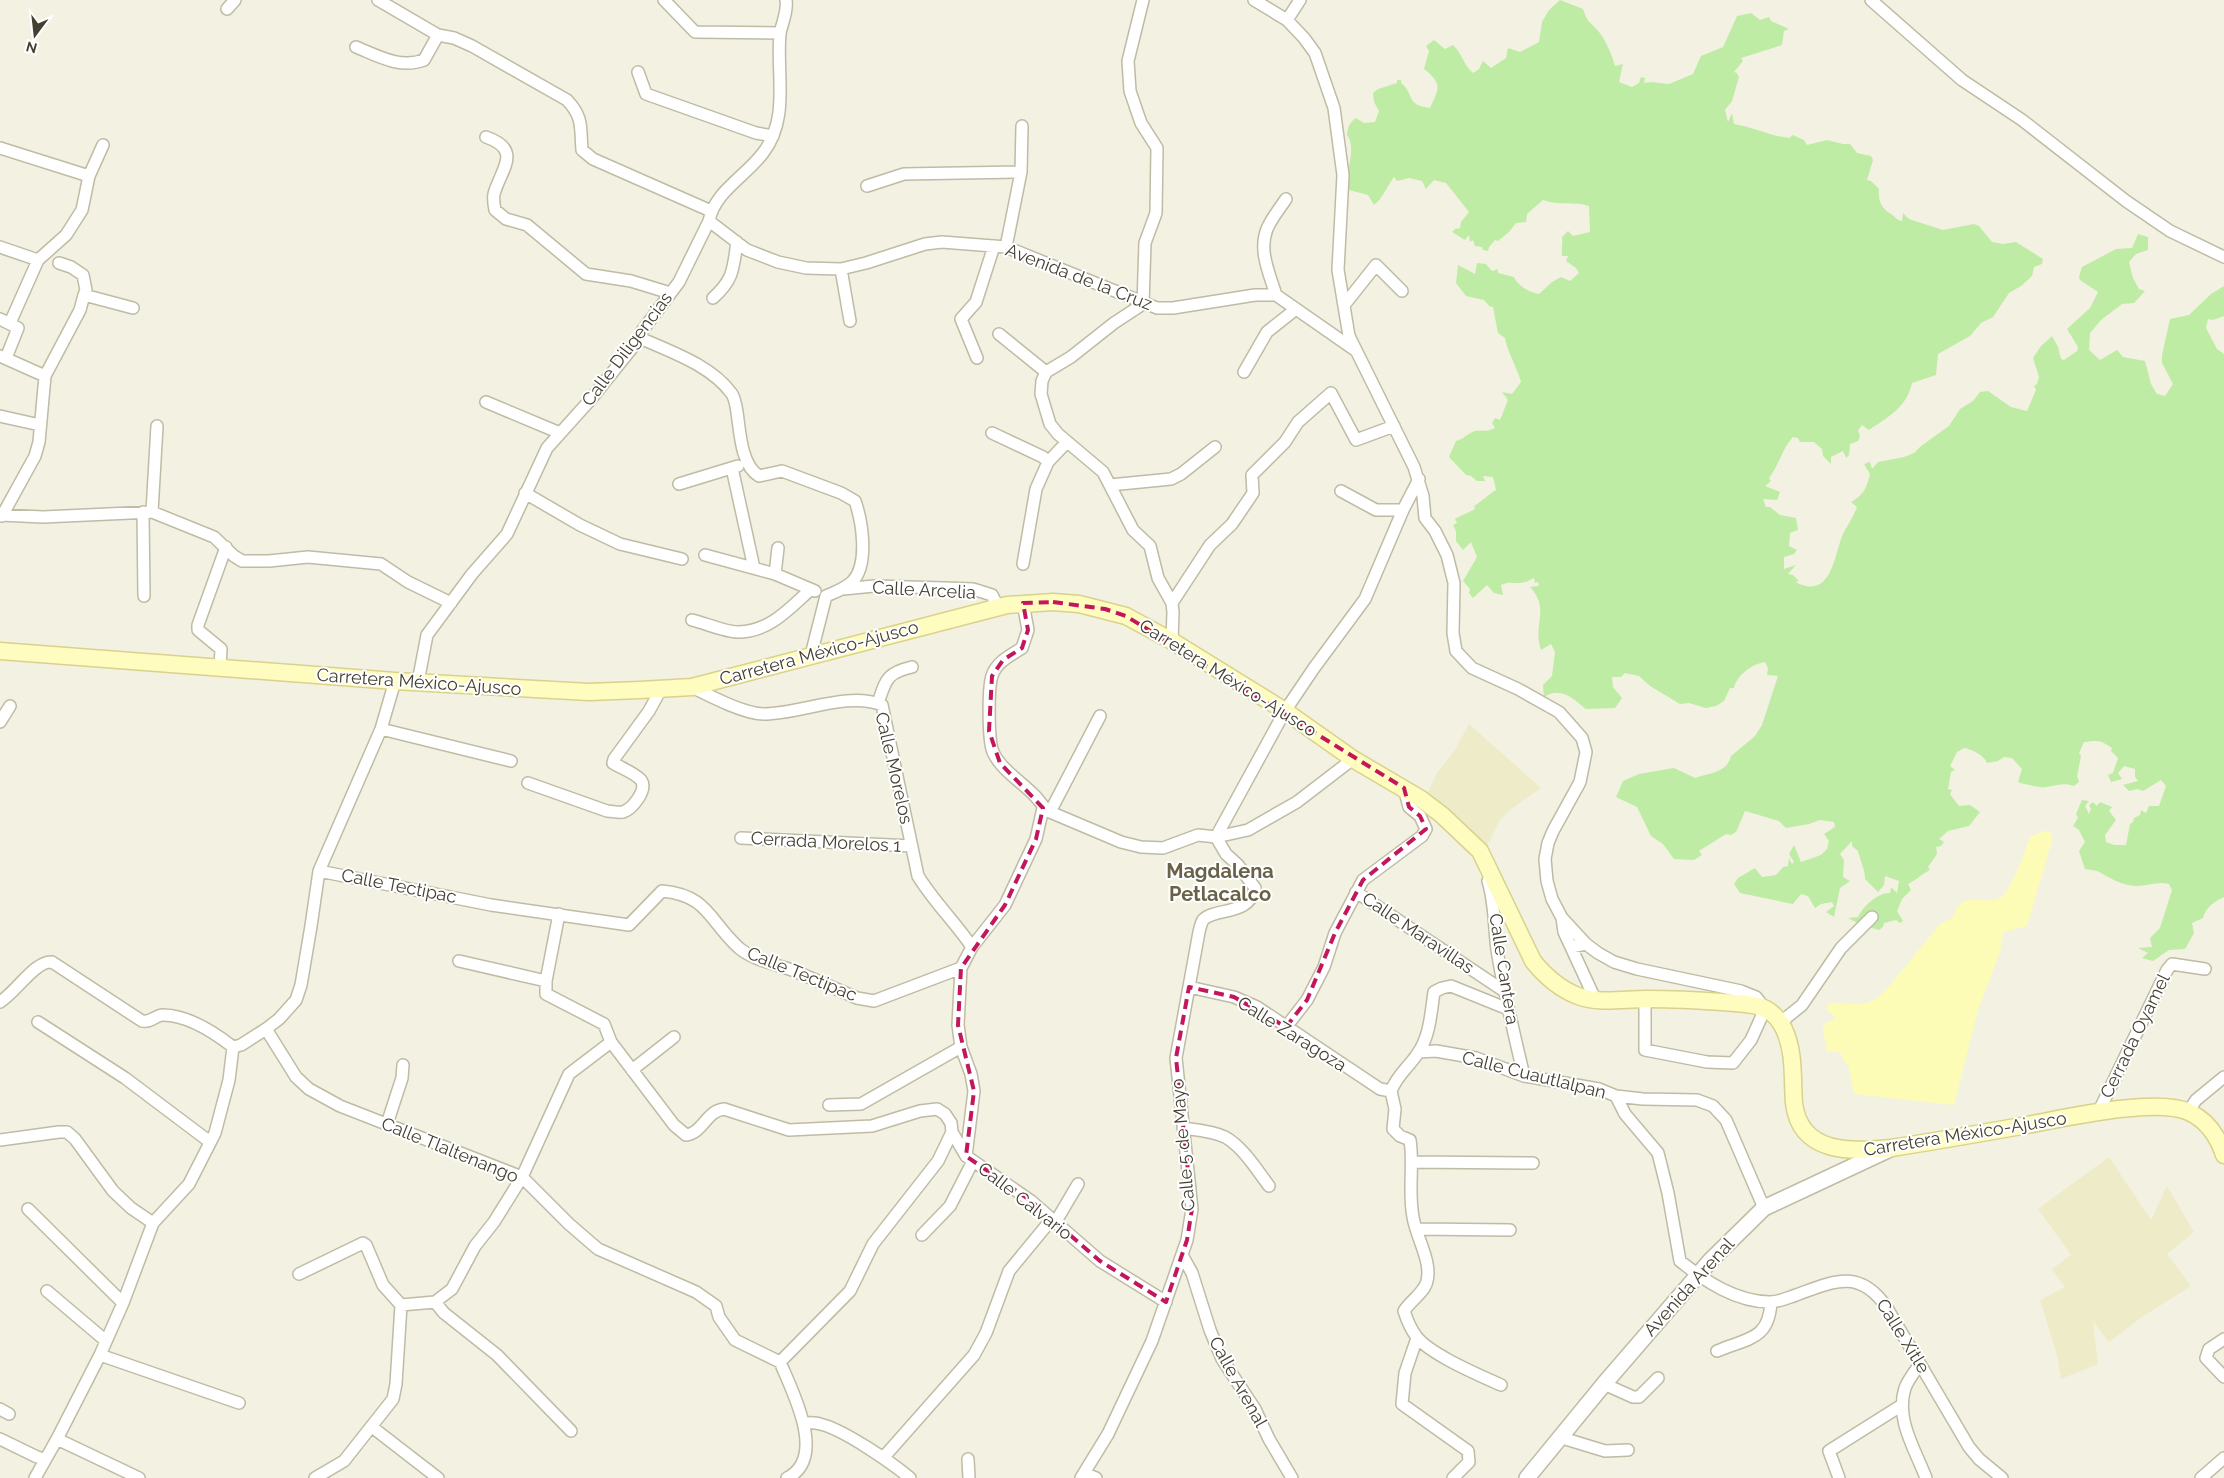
<svg xmlns="http://www.w3.org/2000/svg" width="2224" height="1478" font-family="Raleway,sans-serif">
<rect width="100%" height="100%" fill="#f3f1e1"/>
<path fill="#eeebc9" d="M1469,724L1541,788L1507,812L1498,823L1490,841L1485,846L1447,809L1427,794L1437,773L1455,750Z
M2109,1157L2151,1220L2167,1186L2194,1232L2167,1254L2191,1286L2142,1317L2109,1342L2093,1321L2098,1364L2061,1379L2057,1355L2040,1300L2065,1287L2052,1269L2071,1255L2038,1209Z"/>
<path fill="#beeca5" d="M1560,0L1583,9C1588,24 1590,21 1599,32C1606,41 1612,55 1615,66L1623,64L1619,82L1632,87L1639,83L1641,77L1645,78L1644,83L1651,82L1669,84L1693,74L1701,56L1723,47L1737,16L1751,13L1760,20L1769,17L1771,21L1789,29L1784,31L1782,45L1741,58L1743,61L1734,72L1737,73L1739,77L1732,101L1725,110L1728,122L1732,113L1734,124C1753,127 1770,136 1789,138L1793,135L1804,140L1807,145L1827,140L1843,144H1850L1857,153L1871,156L1873,160L1867,180L1871,181L1879,189C1878,201 1881,208 1891,214C1896,217 1896,220 1902,221L1903,213L1909,219L1943,230L1974,224L1979,226L1992,242L2003,244L2016,242L2043,259L2042,264L2034,267L2032,276L2021,286L2009,293L1993,317L1981,323L1970,336L1938,354L1936,375L1912,383C1907,407 1888,417 1869,430L1862,425L1858,430L1860,437L1858,441L1850,444L1849,455L1846,458L1843,451L1831,457V464L1823,456L1822,449L1814,442H1800L1798,438L1793,437C1782,449 1779,465 1769,478L1771,481L1765,486L1780,492L1777,500L1763,499L1766,507H1770L1780,515L1796,518L1798,530L1790,533L1789,546L1797,550L1794,554L1784,557V569L1796,565L1788,574L1793,575L1799,581L1795,582C1829,599 1833,563 1841,539C1844,530 1853,518 1857,507L1851,502C1864,495 1867,487 1870,474L1864,464L1870,462L1872,469L1878,462L1904,457L1914,453L1921,446L1949,426L1960,409L1973,401L1980,392L1988,391L2011,407L2027,411L2036,390L2034,386L2037,384L2039,377L2033,358L2041,346L2052,336L2058,347L2061,359L2064,360L2077,351L2078,347L2067,329L2090,308L2098,292L2080,280L2079,277L2082,267L2116,249L2132,248L2138,234L2148,237V250L2136,254L2129,262L2133,278L2139,289L2145,291L2134,303L2122,304L2101,320L2090,333L2089,350L2100,360L2117,350L2123,357L2145,361L2151,384L2157,394L2165,396L2173,384L2162,363V355L2170,319L2189,315L2211,294L2224,286V316L2213,320L2208,319L2206,328L2217,349L2224,354V897C2215,901 2205,908 2203,918L2192,923L2194,933L2185,949L2169,950L2153,961L2142,958L2148,953L2138,948L2152,947L2150,938L2160,928L2172,890L2169,884C2158,881 2148,886 2137,886C2124,886 2111,879 2101,873C2097,870 2090,870 2085,869L2079,851L2085,842L2079,830L2073,826L2078,818L2076,814L2082,800L2089,801L2085,806L2089,814L2091,809L2089,805L2093,802L2097,806L2100,802L2112,807L2109,811L2116,820L2105,835L2106,842L2114,845H2126L2130,824L2133,822L2134,818L2140,815L2141,810L2146,813L2149,806H2159L2166,786L2161,780L2143,791L2138,789L2129,791L2123,785L2138,781L2135,777V769L2124,766L2118,773L2122,779L2111,782L2108,775L2113,773L2118,758L2111,751L2112,748C2101,740 2097,740 2084,742L2079,753L2081,756L2077,776L2079,782L2074,786C2064,782 2056,786 2046,787C2041,788 2023,784 2018,782L2022,769L2012,758L2004,757L1998,761L1987,763C1984,755 1971,749 1964,748L1957,752L1950,766L1955,770L1951,772L1948,789L1952,790L1950,794L1959,806L1970,805L1980,812L1969,826L1948,831L1939,839L1944,842L1941,846L1936,847L1937,854L1928,867L1930,870C1922,874 1916,880 1908,884L1911,890L1902,899L1897,911L1903,921L1900,923L1896,920L1884,923L1883,927L1879,930L1861,925L1848,918L1858,917C1863,906 1879,892 1890,893L1891,887L1897,893L1899,881L1885,876L1884,885L1878,892L1865,879C1865,868 1860,861 1858,851L1852,846V841L1840,854L1844,860L1843,877L1850,881L1840,888L1834,917L1826,912L1834,906L1832,902L1821,904L1815,908L1808,896L1801,894L1793,904L1740,893L1734,884L1738,878L1755,868L1762,877L1776,875L1783,867L1788,866L1789,858L1792,864L1794,862L1789,854L1794,845L1801,862L1821,855L1827,849L1829,841L1824,834L1835,827L1834,822L1820,820L1809,824L1786,828L1779,821L1745,811L1736,832L1731,835L1726,834L1699,851L1702,855L1694,860L1674,859L1663,844L1651,836L1637,807L1616,797L1623,781L1639,774L1674,768L1695,778C1709,773 1727,773 1731,756L1755,736L1762,725L1778,676L1767,675L1768,668L1765,662C1752,664 1737,675 1734,688H1730L1724,701L1716,706L1706,708L1689,703L1680,704L1650,686L1639,676L1625,673L1621,677H1612L1613,687L1622,698L1615,708L1586,709C1573,698 1560,686 1544,697L1543,685L1552,676L1555,652L1551,644L1541,650C1532,623 1551,610 1530,587L1539,586L1538,582L1535,583L1534,578C1518,588 1513,579 1501,585L1503,595L1494,593L1487,585L1473,598L1469,593L1470,589L1463,581L1477,557L1471,542L1463,550L1456,541V531L1453,525L1457,523L1455,519C1462,515 1468,513 1475,509L1474,506C1483,501 1487,495 1496,490L1493,477L1483,476L1485,481H1477L1471,476L1466,475L1449,457L1456,441C1464,439 1468,433 1475,431C1483,429 1485,433 1495,428L1492,423L1495,418L1500,420L1508,400L1502,392L1512,394L1521,382C1517,367 1507,351 1505,338L1498,333L1493,307L1489,306L1484,300L1466,296L1456,283L1458,265L1475,274L1477,263L1486,264L1492,271L1498,269V273L1514,277C1517,285 1530,293 1539,294L1552,282L1561,277L1570,281L1579,273L1576,268L1566,261L1568,256H1562C1561,249 1563,243 1562,237L1568,231L1573,236L1590,232L1589,206C1574,201 1558,206 1543,200L1527,214L1526,222L1516,223L1509,232L1498,241L1495,240L1489,247L1488,251L1483,250L1482,247L1475,246L1473,240L1470,242L1469,235L1465,240L1452,232L1455,229L1460,228L1461,222L1469,212L1446,183L1434,180L1426,189L1422,181L1409,178L1397,181L1394,177C1387,186 1383,198 1374,205L1368,195L1349,190C1343,171 1358,151 1347,135C1348,127 1349,123 1356,118L1364,123L1375,122L1379,111L1374,102L1373,93L1378,89L1397,83V80H1401V83C1415,94 1405,105 1430,108C1439,88 1443,84 1424,69L1429,51L1426,46L1434,40L1445,49L1453,45C1462,53 1464,66 1473,73L1479,69L1483,61L1491,68L1506,58L1508,48L1520,52L1539,42L1542,22L1549,10Z"/>
<path fill="#fdfcb7" d="M2044,831H2050L2052,841L2027,926L2003,932L2001,949L1978,1010L1954,1105L1854,1094L1848,1064L1845,1063L1840,1052H1827L1823,1028L1825,1023L1834,1020L1835,1017L1826,1009L1829,1003L1863,1004L1876,999L1886,990L1940,924L1953,918C1962,886 1985,908 2001,897C2013,888 2024,852 2030,837Z"/>
<g fill="none" stroke-linecap="round" stroke-linejoin="round">
<defs>
<path id="minor" d="M378,0L438,35L454,38L472,46L567,100C584,118 580,128 582,150L593,159L711,211
M664,0L695,32L780,33
M1143,0L1128,61L1130,91L1141,123L1157,148L1156,213L1145,243L1143,304L1114,323L1071,357L1046,372L1042,381L1041,394L1050,424L1058,434L1103,472L1133,530L1150,546L1158,578L1172,603L1173,612L1172,641
M1254,0L1287,20L1304,38L1315,53L1334,108L1343,175L1338,270L1349,336L1414,467L1423,496L1425,518L1435,531L1447,555L1454,583L1453,633L1456,651L1472,668L1518,689L1559,712L1582,738L1586,752L1580,782L1553,831L1548,843L1545,859L1547,881L1552,899L1562,918L1586,944L1598,953L1614,962L1637,969L1741,991L1756,997L1765,1009L1751,1040L1733,1063L1707,1062L1645,1050V999
M1871,0L1962,80L2022,120L2126,201L2170,231L2224,257
M227,9L235,0
M1287,20L1300,0
M356,47C378,56 400,69 424,60L438,35
M638,72L646,94L756,133L773,136
M486,137C523,150 501,169 494,194C493,199 494,205 495,210L506,219L527,225L586,274L631,281L670,293
M0,148L89,176L103,145
M867,186L904,174L1021,172
M709,221L747,250L778,262L806,268L841,269L866,263L925,244L942,242L1006,247L1157,308H1173L1255,295H1276L1355,350
M0,247L38,260L10,323
M1006,247L1021,172L1022,126
M38,260L66,235L82,210L89,176
M59,263L71,267L83,275L86,290L84,295
M841,269L850,321
M1276,295C1270,275 1258,251 1267,229C1271,219 1280,208 1286,199
M713,298C734,279 733,269 737,242
M1345,304L1376,265L1402,291
M0,319L18,328L6,358
M999,334L1046,372
M640,338C671,352 711,365 732,394C735,399 736,406 737,412C740,432 741,465 759,476L782,471L841,493L855,501C862,521 869,563 853,581C845,589 835,592 826,596
M0,356L45,376
M977,358L961,319L976,302L994,246
M1244,372L1267,332L1296,309
M486,402L560,433
M0,416L40,425
M992,433L1043,457L1048,462
M732,468L754,568
M679,484L738,466
M1110,485L1171,479L1181,474L1215,447
M1341,491L1376,510H1403
M525,493L580,525L620,544L682,559
M143,512L144,596
M152,512L157,426
M0,515L43,517L152,512L214,537L234,556L242,561H269L308,557L381,564L408,582L451,603
M2,516L35,456L39,442L45,376L80,310L84,295L133,308
M705,555L775,574L815,591
M1023,564L1036,489L1048,462L1067,442
M775,574L778,548
M843,589L874,586L944,588L973,589L992,595L998,607
M1023,603L1028,630L1022,648C1011,655 996,662 992,676C988,688 988,740 993,752C1001,770 1022,782 1035,796C1041,802 1043,808 1050,812L1121,842L1141,847L1163,848L1198,835L1216,837L1248,830L1297,802L1353,759
M1172,603L1210,545L1232,524L1253,493L1252,475L1285,442L1298,422L1331,393L1356,440L1394,426
M692,620C705,623 725,632 738,632C769,632 789,609 810,590
M811,655L826,596
M220,668L221,649L198,630V625L226,547
M418,682L427,635L472,574L507,534L547,448L591,399L640,338L642,331L679,282L709,221C714,192 746,176 763,153C790,118 776,74 780,34C782,22 788,12 786,0
M692,687C710,696 744,714 764,714C801,714 847,691 882,705L918,876C934,902 955,922 972,947
M878,703C886,680 886,673 912,667
M0,722L10,706
M381,729L511,761
M528,783L607,811C612,811 618,813 623,812C632,809 648,790 641,780C635,773 621,768 613,763L614,759L649,711L661,689
M1050,812L1100,716
M1216,837L1285,711L1314,668L1365,599L1403,510L1419,479
M741,838L912,846
M319,871L491,905L629,925L662,891C708,895 709,921 739,948C752,959 773,964 789,969C812,978 834,988 857,998L874,1001L961,968L972,947L1005,905L1036,839L1043,808
M1488,881C1495,904 1494,927 1497,950C1504,993 1514,1034 1524,1076
M1356,892L1504,991
M559,914L546,981V994L604,1024L611,1042L674,1125L686,1135C703,1133 706,1111 724,1109L789,1130L872,1126L920,1111L937,1109L945,1114L951,1123L952,1132L966,1156L1031,1201L1100,1261L1166,1302
M1562,918L1564,932L1571,947
M1586,944L1571,947L1595,999
M459,961L546,981
M961,968L958,1025L961,1047L971,1074L974,1091L966,1156
M1189,987L1234,997L1257,1007L1380,1089L1391,1091
M0,1002C16,992 36,960 52,962L142,1021C152,1023 155,1015 163,1015C187,1015 215,1033 233,1047
M38,1022L125,1078L210,1142
M1781,1022L1802,1005L1841,948L1872,917
M1286,1027L1307,1000L1324,967L1335,933L1363,880L1422,836L1426,829L1420,816L1409,807L1404,788
M266,1029L296,1077L309,1089L340,1106L522,1177L569,1224L598,1249L696,1292L716,1306L719,1317L735,1340L780,1362C792,1391 828,1458 787,1478
M233,1047L241,1045L266,1029L279,1019L296,1000L301,985L311,926L319,871L381,729L395,681
M1419,1052L1436,1051L1476,1058L1524,1076L1599,1089L1616,1096L1643,1099L1697,1100L1713,1106L1726,1120L1764,1208
M632,1070L674,1037
M1391,1091L1395,1109L1393,1129L1400,1136L1410,1140C1414,1165 1408,1191 1413,1217C1416,1237 1432,1261 1427,1281C1425,1292 1410,1301 1404,1311C1407,1320 1410,1328 1416,1336C1429,1354 1479,1375 1501,1385
M1391,1091C1397,1075 1409,1067 1418,1053C1430,1036 1431,1012 1434,992L1442,988L1451,986L1508,1009
M1616,1096L1625,1114L1658,1153L1668,1193L1680,1261C1705,1281 1736,1302 1770,1302C1779,1302 1787,1298 1796,1295C1834,1281 1860,1268 1887,1308L1969,1447L1979,1459L2002,1478
M829,1105L861,1104L961,1047
M2188,1112L2196,1100L2224,1077
M2098,1113L2167,970L2172,964L2205,969
M387,1124L402,1078L403,1065
M1183,1128C1197,1130 1212,1131 1225,1137C1243,1147 1257,1170 1269,1186
M0,1140L59,1132H67L75,1139L113,1191L131,1208L153,1223
M1412,1162L1533,1163
M28,1209L123,1303
M1055,1223L1078,1184
M1416,1229L1510,1230
M922,1235L950,1206L973,1161
M1182,1255L1192,1273L1210,1330L1222,1359L1255,1409L1269,1439L1292,1478
M299,1274L363,1243L366,1245L383,1285L401,1305
M47,1291L106,1341
M435,1302L444,1313L497,1355L571,1431
M1417,1338L1405,1373L1402,1404L1468,1451L1469,1462L1453,1478
M2224,1339L2209,1349L2206,1358L2224,1377
M1717,1351C1748,1338 1769,1340 1771,1302
M100,1355L239,1403
M780,1362L850,1291L873,1244L938,1161L952,1132
M1920,1364C1915,1371 1908,1380 1905,1388C1895,1419 1915,1449 1926,1478
M1604,1384L1633,1397H1639L1658,1378
M0,1409L9,1414
M804,1423C809,1423 815,1422 820,1424C843,1429 892,1463 910,1478
M372,1427L438,1478
M1559,1437L1605,1451L1628,1450
M0,1439L37,1457L45,1459
M57,1439L139,1478
M883,1458L974,1355L986,1333L1009,1271L1051,1220
M968,1459L969,1478
M1084,1473L1096,1478
M35,1478L57,1439L100,1355L123,1303L153,1223L189,1184L215,1133L229,1080L233,1047
M315,1478L344,1461L393,1399L396,1384L401,1305L435,1302L452,1289L475,1246L494,1222L522,1177L569,1074L611,1042
M1081,1478L1108,1434L1152,1341L1187,1240L1192,1209L1176,1058L1199,932C1200,928 1201,923 1203,920C1215,907 1249,917 1255,888L1238,865L1226,854L1216,837
M1839,1478L1829,1451L1902,1405
M2201,1478L2224,1458"/>
<path id="tertiary" d="M1527,1478L1604,1384L1711,1260L1764,1208L1890,1149"/>
<path id="secondary" d="M0,651L395,681L589,692L640,690L692,687L1007,605L1053,602L1079,604L1126,616L1172,641L1285,711L1353,759L1421,799L1442,815L1480,851L1533,961C1545,976 1560,989 1578,996C1599,1004 1624,999 1646,999C1671,999 1696,1000 1722,1002C1735,1003 1754,1003 1766,1009C1775,1014 1780,1021 1784,1029C1795,1053 1792,1077 1794,1103C1800,1155 1853,1152 1891,1148C1937,1141 1982,1133 2027,1125C2065,1118 2156,1097 2189,1112C2208,1121 2218,1136 2224,1155"/>
</defs>
<use href="#minor" stroke="#bfbba4" stroke-width="14"/>
<use href="#tertiary" stroke="#bfbba4" stroke-width="18"/>
<use href="#secondary" stroke="#d8d28c" stroke-width="19"/>
<use href="#minor" stroke="#fff" stroke-width="11"/>
<use href="#tertiary" stroke="#fff" stroke-width="15"/>
<use href="#secondary" stroke="#fffcbf" stroke-width="16"/>
</g>
<path fill="none" stroke="#c2185b" stroke-width="4" stroke-dasharray="10 6" stroke-linejoin="round" d="M1053,602L1105,609L1126,616L1404,788L1409,807L1420,816L1426,829L1363,880L1335,933L1307,1000L1286,1027L1234,997L1189,987L1176,1058L1192,1209L1187,1240L1166,1302L1100,1261L1031,1201L966,1156L974,1091L958,1025L961,968L1005,905L1036,839L1043,808L1000,763L989,731L992,676L1003,660L1022,648L1028,630L1023,603Z"/>
<g text-anchor="middle" stroke-width="4" stroke-linejoin="round" paint-order="stroke">
<g font-size="18" fill="#454132" stroke="#fff">
<text transform="translate(1079 277) rotate(21)" y="6">Avenida de la Cruz</text>
<text transform="translate(627 349) rotate(-53)" y="6">Calle Diligencias</text>
<text transform="translate(924 590) rotate(3)" y="6">Calle Arcelia</text>
<text transform="translate(819 653) rotate(-15)" y="6">Carretera México-Ajusco</text>
<text transform="translate(1228 678) rotate(32)" y="6">Carretera México-Ajusco</text>
<text transform="translate(419 682) rotate(4)" y="6">Carretera México-Ajusco</text>
<text transform="translate(894 768) rotate(77)" y="6">Calle Morelos</text>
<text transform="translate(826 842) rotate(3)" y="6">Cerrada Morelos 1</text>
<text transform="translate(399 886) rotate(11)" y="6">Calle Tectipac</text>
<text transform="translate(1418 933) rotate(34)" y="6">Calle Maravillas</text>
<text transform="translate(1504 969) rotate(81)" y="6">Calle Cantera</text>
<text transform="translate(802 974) rotate(22)" y="6">Calle Tectipac</text>
<text transform="translate(1292 1034) rotate(32)" y="6">Calle Zaragoza</text>
<text transform="translate(2135 1036) rotate(-64)" y="6">Cerrada Oyamel</text>
<text transform="translate(1534 1075) rotate(14)" y="6">Calle Cuautlalpan</text>
<text transform="translate(1965 1134) rotate(-9)" y="6">Carretera México-Ajusco</text>
<text transform="translate(1183 1145) rotate(-95)" y="6">Calle 5 de Mayo</text>
<text transform="translate(450 1150) rotate(22)" y="6">Calle Tlaltenango</text>
<text transform="translate(1025 1201) rotate(38)" y="6">Calle Calvario</text>
<text transform="translate(1689 1287) rotate(-48)" y="6">Avenida Arenal</text>
<text transform="translate(1903 1336) rotate(58)" y="6">Calle Xitle</text>
<text transform="translate(1238 1382) rotate(61)" y="6">Calle Arenal</text>
</g>
<g font-size="20" font-weight="bold" fill="#696248" stroke="#fff">
<text x="1220" y="878">Magdalena<tspan x="1220" dy="23">Petlacalco</tspan></text>
</g>
</g>
<g transform="translate(35 35) rotate(195)" stroke="#ffffff" stroke-width="4" paint-order="stroke">
<path d="M0-4L9 19L0 12L-9 19Z" fill="#454132"/>
<text y="-8" font-size="14" font-weight="bold" text-anchor="middle" fill="#454132">N</text>
</g>
</svg>
